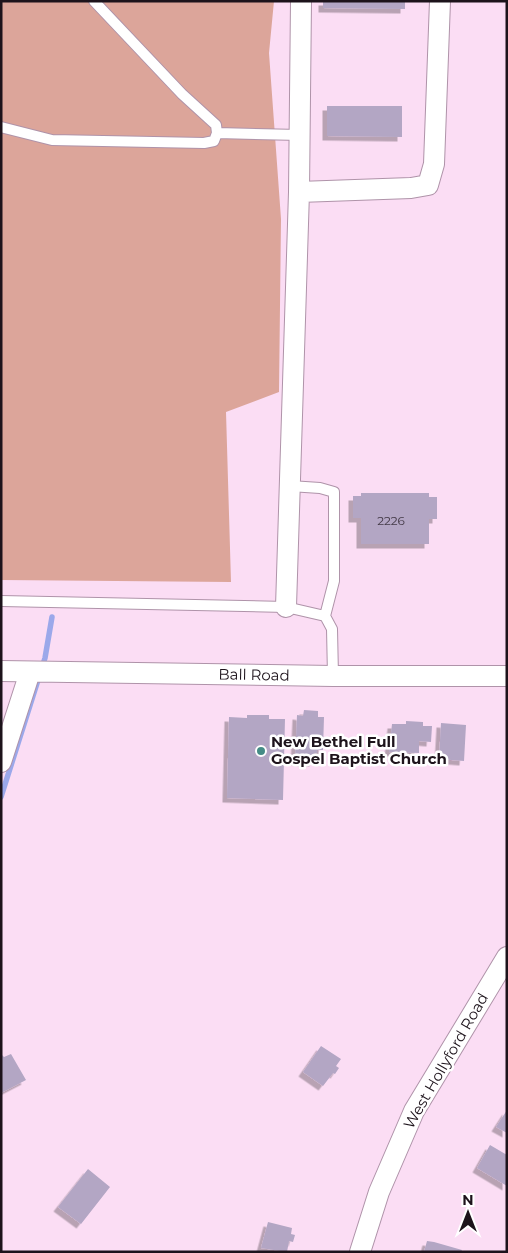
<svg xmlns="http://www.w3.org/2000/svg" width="508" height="1253" font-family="Montserrat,sans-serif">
<defs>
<filter id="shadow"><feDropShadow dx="-4.5" dy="4.5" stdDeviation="0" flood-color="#0004"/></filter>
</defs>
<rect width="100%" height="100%" fill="#fbddf4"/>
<path fill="#dca59a" d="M1,1H274L269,53L281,219L279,392L226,412L231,582L1,580Z"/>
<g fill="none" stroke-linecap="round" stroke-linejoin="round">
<path stroke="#9ba8ea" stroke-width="5.5" d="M1,797L45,658L52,617"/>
</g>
<path fill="#b3a6c4" filter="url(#shadow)" d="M323,1H405V9L323,8Z
M327,106H402V137L327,136Z
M361,493H429V497H437V519H429V544H361V518H353V496H361Z
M304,710L318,711V717H324L323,750H317V753H314V762L295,761L297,715L303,716Z
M247,715H269V719H285L283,800L227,798L229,717L247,718Z
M406,721L423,722V726H432L431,742L419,741V753L389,752L392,724H406Z
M441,723L466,725L464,761L439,759Z
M321,1046L341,1059L336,1066L339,1068L335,1074L333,1073L323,1086L303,1072Z
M1,1054L4,1057L11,1054L26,1080L1,1093Z
M507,1110V1133L496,1127Z
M490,1145L507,1155V1186L477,1168Z
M88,1169L110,1187L81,1224L58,1207Z
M268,1222L292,1228L291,1234L295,1235L293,1242L289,1241L287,1252L261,1248Z
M427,1241L434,1242L462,1250L461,1252H424Z"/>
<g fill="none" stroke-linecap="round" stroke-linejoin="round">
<defs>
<path id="lane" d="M1,127L52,140L204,143L214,141L217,133L216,125L182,94L94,1
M217,133L300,135
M290,486L320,488L334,492V581L325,616
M1,601L286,607L325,616L332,629L333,676"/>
<path id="street" d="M299,192L411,188L428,185L434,164L440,1
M286,607L299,192L301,1
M1,671L333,676H507
M1,762L30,672
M360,1252L379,1192L414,1111L507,957"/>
</defs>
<use href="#lane" stroke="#af93a9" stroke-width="12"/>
<use href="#street" stroke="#af93a9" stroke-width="22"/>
<use href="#lane" stroke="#fff" stroke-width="10"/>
<use href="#street" stroke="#fff" stroke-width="20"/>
</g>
<circle fill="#458c86" stroke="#fff" stroke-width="2" cx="261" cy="751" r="5"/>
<g text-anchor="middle" stroke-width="5" stroke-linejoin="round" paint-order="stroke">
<g font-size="12" fill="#423845">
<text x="391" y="525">2226</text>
</g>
<g font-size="15" fill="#1d131b" stroke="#fff">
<text transform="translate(254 675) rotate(1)" y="5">Ball Road</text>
<text transform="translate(446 1061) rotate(-60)" y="5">West Hollyford Road</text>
</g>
<g font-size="15" font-weight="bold" fill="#1d131b" stroke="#fff" text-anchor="start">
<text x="271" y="747">New Bethel Full<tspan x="271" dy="17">Gospel Baptist Church</tspan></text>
</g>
</g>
<rect width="508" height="1253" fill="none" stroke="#1d131b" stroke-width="5"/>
<g transform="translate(468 1213)" stroke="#ffffff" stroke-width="4" paint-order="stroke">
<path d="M0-4L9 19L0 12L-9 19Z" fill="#1d131b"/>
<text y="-8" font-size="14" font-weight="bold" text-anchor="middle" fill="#1d131b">N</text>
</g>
</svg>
